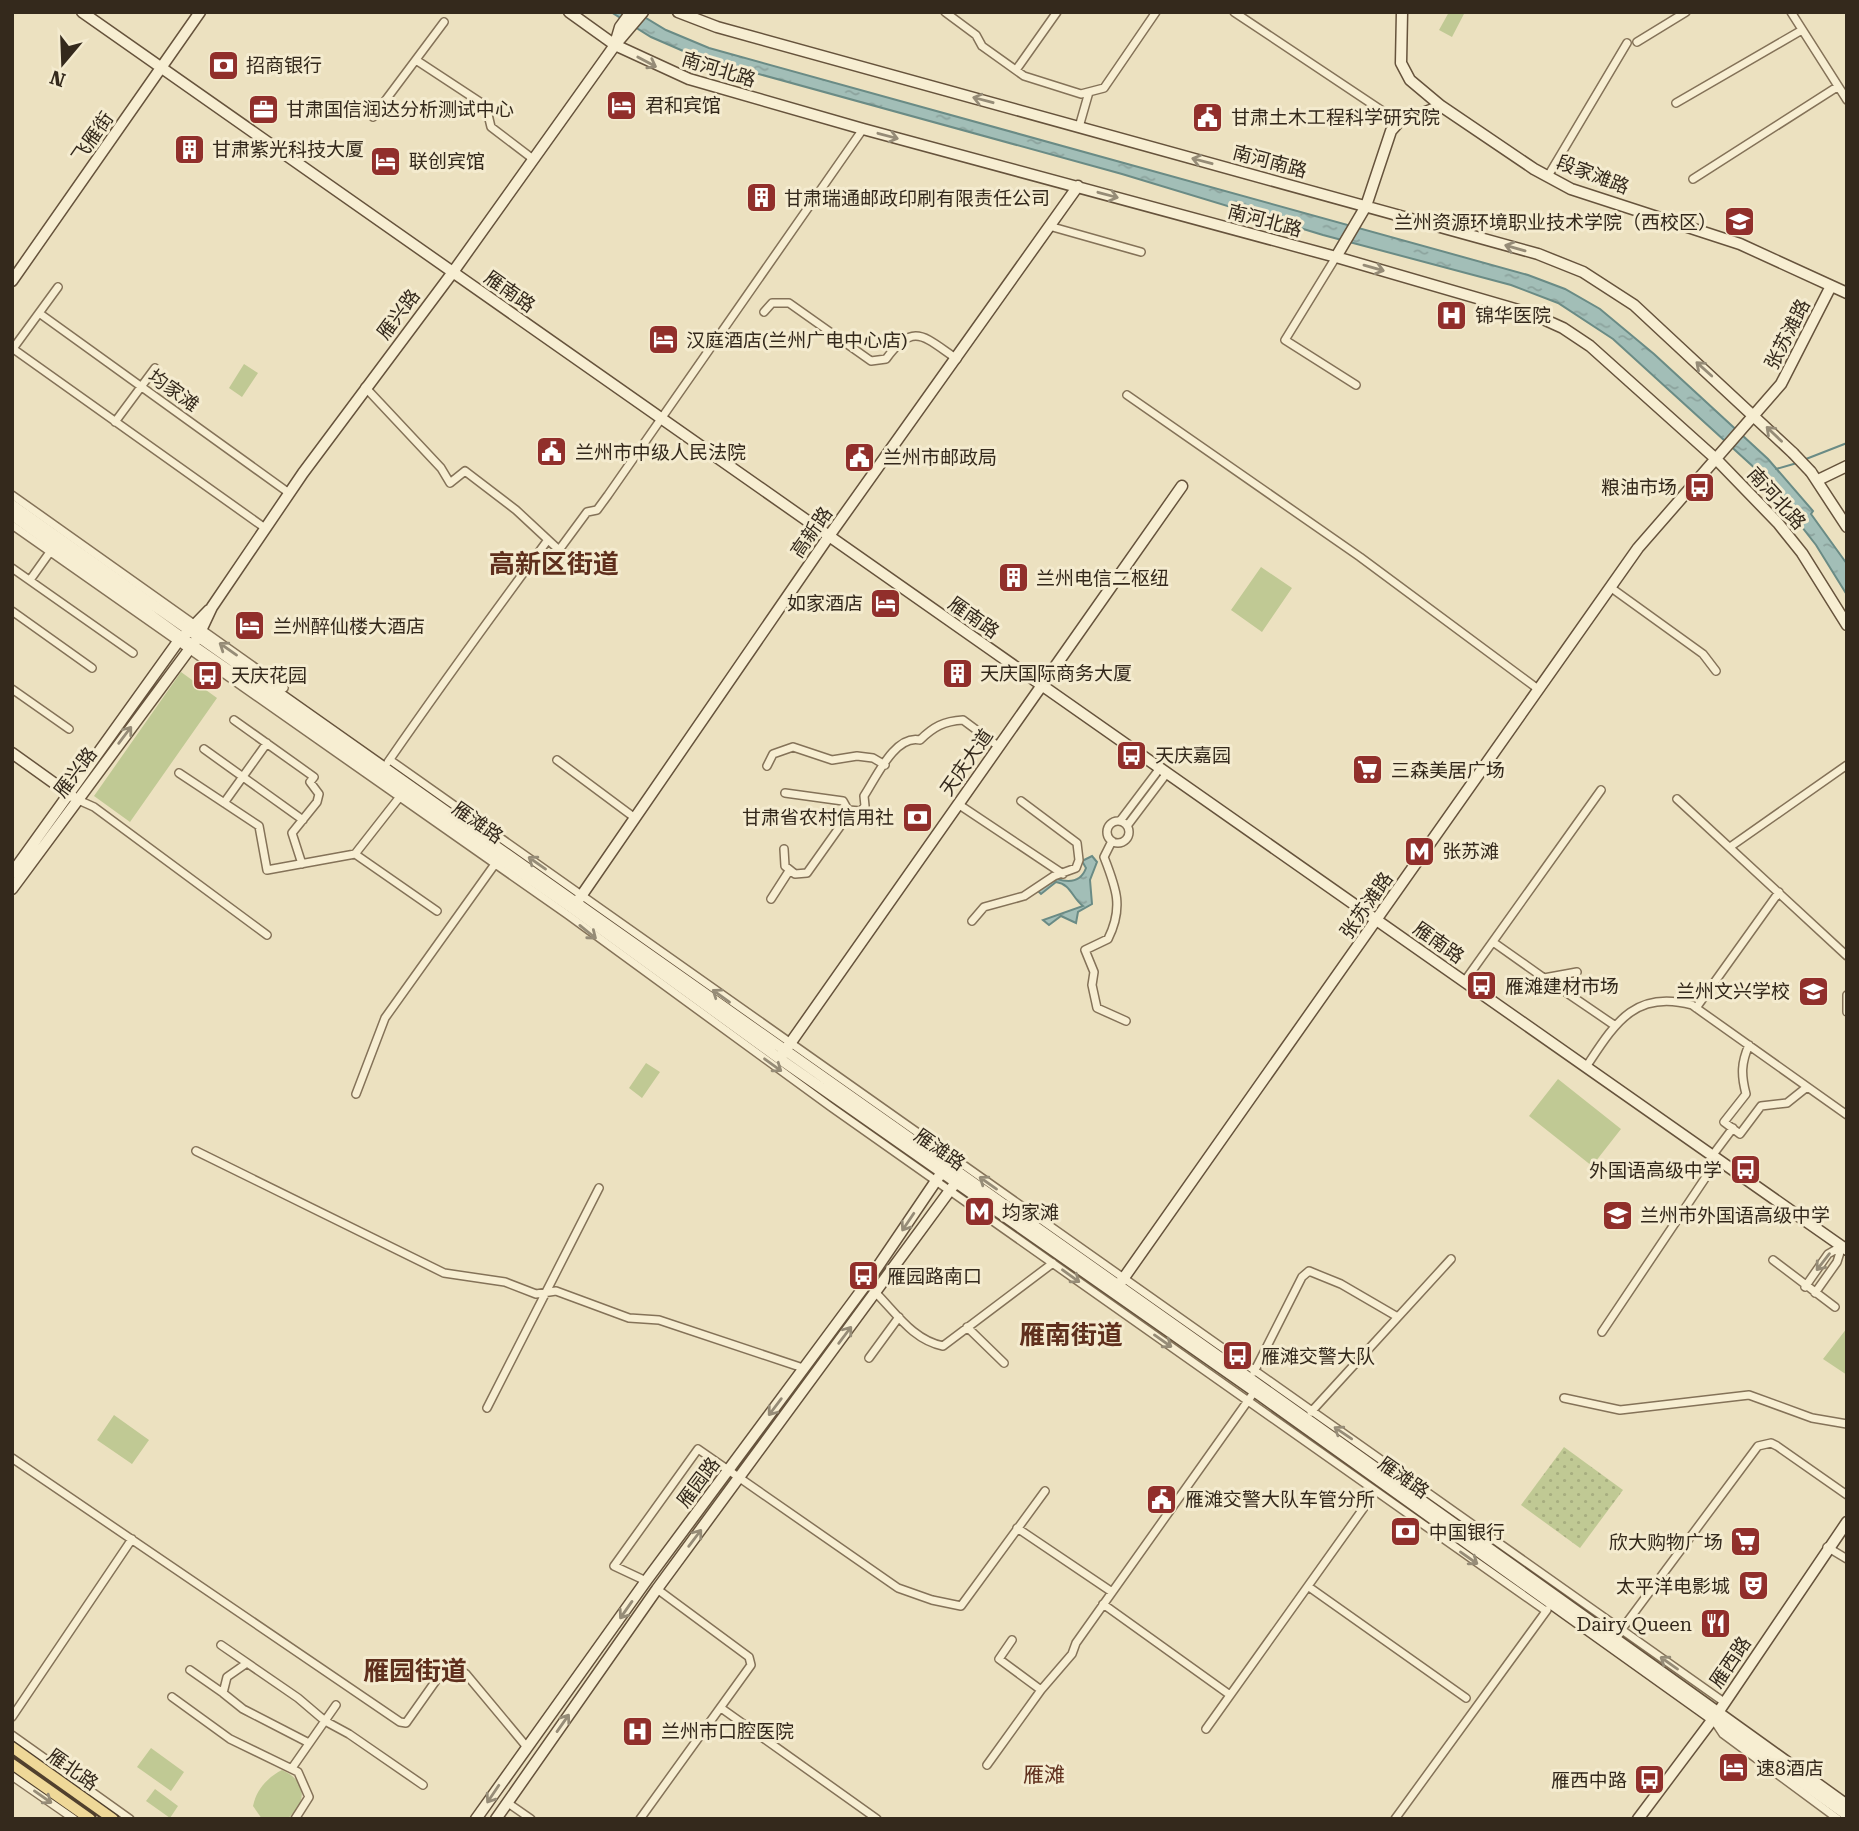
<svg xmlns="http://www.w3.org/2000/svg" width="1859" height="1831" font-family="'Roboto Serif','Noto Sans SC',serif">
<defs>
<pattern id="grass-dots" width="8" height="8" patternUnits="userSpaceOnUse" patternTransform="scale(1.75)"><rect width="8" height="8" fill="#c0c994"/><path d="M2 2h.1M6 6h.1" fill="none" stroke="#a6ad7f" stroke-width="1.8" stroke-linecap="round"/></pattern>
<pattern id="water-ripples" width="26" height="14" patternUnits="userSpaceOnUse" patternTransform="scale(1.75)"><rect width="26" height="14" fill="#a2beb7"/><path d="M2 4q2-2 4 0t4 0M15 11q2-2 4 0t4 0" fill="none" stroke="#8ca39d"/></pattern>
</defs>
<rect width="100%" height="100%" fill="#ece1c0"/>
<path fill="url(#grass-dots)" d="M1564,1447L1623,1490L1580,1548L1521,1505Z"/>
<path fill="#c0c994" d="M1449,12H1465L1452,37L1439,30Z
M244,364L258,373L242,397L229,388Z
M1261,567L1292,588L1262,632L1231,610Z
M181,672L217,698L130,822L94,796Z
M646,1063L660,1072L642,1098L629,1088Z
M1558,1079L1621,1129L1592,1166L1529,1116Z
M1847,1328V1375L1823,1359Z
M114,1415L149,1440L132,1464L97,1440Z
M151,1748L184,1772L171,1791L137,1767Z
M282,1770C307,1781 308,1802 287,1819H262L253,1806C256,1790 268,1777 282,1770Z
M155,1789L178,1806L170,1818L146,1801Z"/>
<path fill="url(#water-ripples)" stroke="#6a8b85" stroke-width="2" d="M611,12H636L666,30L709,48L1528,275L1565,289L1600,309L1654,354L1768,459L1813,511L1811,514L1847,564V595L1816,545L1759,472L1613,339L1558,303L1511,285L1323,235L1122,174L697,57L651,37Z
M1092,856L1097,862L1090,880L1092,904L1078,912L1076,923L1061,916L1049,925L1043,920L1083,906C1072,898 1071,884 1056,882L1041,894L1037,890L1057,879C1070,883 1081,882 1086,868L1082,861Z"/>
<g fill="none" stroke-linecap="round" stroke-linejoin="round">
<path stroke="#6a8b85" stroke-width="2" d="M1806,459L1847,443
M1776,469L1797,463"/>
<defs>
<path id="street" d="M945,12L976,35L982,46L1024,76L1081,94L1104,88L1156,12
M1234,12L1399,122
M1791,12L1847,100
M1637,42L1686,12
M416,60L486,106L491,127L533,159
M1016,70L1057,12
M1676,103L1802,30
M373,117L444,22
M1079,127L1089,92
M1548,176L1627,43
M1693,179L1837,87
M1049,226L1141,252
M1336,257L1285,340L1356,385
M764,312L772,303H789L871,361L886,359C914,321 924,337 957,359
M39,313L289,493
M12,348L265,528
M12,350L58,287
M365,387L441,468L450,483L465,471L516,510L559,550L587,512L597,510L608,495L863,129
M1127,395L1360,557L1538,689
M115,422L155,368
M12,495L284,688
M12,525L568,915L831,1107L1546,1611
M12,568L133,653
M30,580L50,552
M1610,587L1703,654L1716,671
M12,611L92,668
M12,689L69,729
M234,720L314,777L310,782L319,794L317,802L292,833L302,864
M204,749L303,820
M390,760L1724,1702
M557,760L635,818
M388,762C440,687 493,614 547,541
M767,766L773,754L793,747L832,760L857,756L873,758L885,765
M179,773L259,826L267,870L355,854L402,794
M785,793L843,801L848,810L861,811L865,806L864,796C876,778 895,734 920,740C933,727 944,721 963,720L998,746
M76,799L94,807L267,935
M1677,799L1847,956
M224,803L267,743
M958,804L1063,874
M1120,821L1160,768
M1107 832a11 11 0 1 1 22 0a11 11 0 1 1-22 0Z
M1127,826L1167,773
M1112,841L1104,857C1116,888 1124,907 1108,939L1085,950L1094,972L1092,985L1097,1008L1126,1021
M1730,847L1847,765
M784,849L785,866L795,874L807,873L851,811
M355,854L437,911
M771,899L789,871
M972,921L984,907L1024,896L1054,876L1076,868L1079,860L1077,843L1021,801
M1493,942L1544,978L1577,972
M1545,978L1614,1025
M1464,982L1601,790
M1847,995V1012
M1696,1008L1779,892
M1749,1045C1741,1063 1741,1075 1746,1094L1724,1122L1740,1134L1761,1106L1787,1103L1807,1087
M1586,1067C1614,1025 1634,989 1692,1005L1847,1115
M356,1094L385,1018L495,864
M196,1151L444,1273L505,1282L536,1294L556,1291L629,1318L659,1320L803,1368
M1712,1156L1733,1128
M1773,1260L1835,1307
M1805,1287L1828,1254L1842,1246L1837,1262L1815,1293
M876,1293C896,1313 913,1340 943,1346L1053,1263
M967,1327L1004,1363
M1602,1332L1718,1159
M869,1358L899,1317
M1254,1372L1302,1277L1309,1271L1341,1284L1396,1316
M1564,1398L1620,1410L1749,1395L1812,1418L1847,1424
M487,1408L599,1188
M1311,1412L1451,1259
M12,1458L400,1722L406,1723L442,1672L457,1668L466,1674L526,1746
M1017,1528L1112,1592
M1827,1547L1847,1559
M646,1581L614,1566L698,1449L898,1588L932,1600L961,1606L1045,1491
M1309,1587L1466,1698
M1103,1604L1230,1695
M1619,1633L1758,1446L1771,1443L1777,1446L1847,1495
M1012,1640L999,1659L1041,1690
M221,1645L298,1698L325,1721L349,1734L423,1785
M247,1663L227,1677L223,1693L243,1709L309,1743
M190,1670L223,1693
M172,1697L230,1739L298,1772L309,1797L295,1819
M721,1708L877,1819
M12,1717L132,1539
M1717,1725L1723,1734L1838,1819
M1206,1729L1375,1492
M12,1735L130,1819
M987,1765L1041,1690L1072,1654L1076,1643L1257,1388
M292,1768L336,1705
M12,1776L74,1819
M508,1803L531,1819
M640,1819L751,1665L749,1657L657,1589
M1395,1819L1547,1610"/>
<path id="secondary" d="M82,12L1847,1250
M569,12L615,45L689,79L863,129L1336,257L1532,314L1563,328L1590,346L1716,459L1778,523L1802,553L1847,625
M678,12L717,27L1538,254L1583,272L1634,305L1793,453
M1402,12L1401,63L1410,80L1441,106L1534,169L1571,189L1740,244L1847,293
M615,44L620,27L631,12
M1336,257L1366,206L1391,131L1399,122L1441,106
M12,281L200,12
M1811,472L1847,527
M1818,480L1847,466
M12,505C624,938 1239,1367 1847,1805
M12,515L192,645L572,908L780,1059L1254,1391L1847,1815
M12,753L72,796
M12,873L177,643L209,610
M12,889L197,639L212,607L303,473L453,272L615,45L643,12
M575,905L829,536L1078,186
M782,1055L1182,486
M1116,1289L1638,548L1781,384L1831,286
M476,1819L646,1581L864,1287L944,1169
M496,1819L657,1589L959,1178
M1638,1819L1719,1711L1847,1522"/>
<path id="primary" d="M12,1747L113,1819
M12,1764L90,1819"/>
</defs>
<use href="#street" stroke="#847258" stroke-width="10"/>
<use href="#secondary" stroke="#66533c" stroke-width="13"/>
<use href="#primary" stroke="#51402d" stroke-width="14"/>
<use href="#street" stroke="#f7eed2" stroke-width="7"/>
<use href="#secondary" stroke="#f7eed2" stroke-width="10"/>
<use href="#primary" stroke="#efd898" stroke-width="10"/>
<defs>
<path id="secondary-bridge" d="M1793,453L1811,472"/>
</defs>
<use href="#secondary-bridge" stroke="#66533c" stroke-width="13" stroke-linecap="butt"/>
<use href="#secondary-bridge" stroke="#f7eed2" stroke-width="10"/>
</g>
<defs><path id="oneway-shaft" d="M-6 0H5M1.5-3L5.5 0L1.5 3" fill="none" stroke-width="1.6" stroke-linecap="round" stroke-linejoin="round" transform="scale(1.75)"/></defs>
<g stroke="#968c77">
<use href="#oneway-shaft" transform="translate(647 62) rotate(28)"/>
<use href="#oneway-shaft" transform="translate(983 100) rotate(-165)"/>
<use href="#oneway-shaft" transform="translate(888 136) rotate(15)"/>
<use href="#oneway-shaft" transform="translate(1202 161) rotate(-165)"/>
<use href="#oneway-shaft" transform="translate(1108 195) rotate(15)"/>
<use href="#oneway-shaft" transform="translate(1515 248) rotate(-164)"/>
<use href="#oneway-shaft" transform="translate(1374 268) rotate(16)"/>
<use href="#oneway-shaft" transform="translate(1704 369) rotate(-138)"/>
<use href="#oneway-shaft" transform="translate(1774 434) rotate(-136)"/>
<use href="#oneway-shaft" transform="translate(228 649) rotate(-145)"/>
<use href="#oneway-shaft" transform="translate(125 735) rotate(-53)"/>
<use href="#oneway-shaft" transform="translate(537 863) rotate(-145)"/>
<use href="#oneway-shaft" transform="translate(588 932) rotate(39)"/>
<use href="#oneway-shaft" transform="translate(721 996) rotate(-144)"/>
<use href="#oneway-shaft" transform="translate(773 1065) rotate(36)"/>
<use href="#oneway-shaft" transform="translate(988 1183) rotate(-145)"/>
<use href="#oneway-shaft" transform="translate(908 1222) rotate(124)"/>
<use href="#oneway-shaft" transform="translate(1823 1262) rotate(128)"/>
<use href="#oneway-shaft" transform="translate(1071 1276) rotate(36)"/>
<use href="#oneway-shaft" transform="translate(845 1335) rotate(-53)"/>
<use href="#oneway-shaft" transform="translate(1163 1341) rotate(35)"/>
<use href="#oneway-shaft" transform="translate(775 1407) rotate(127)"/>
<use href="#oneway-shaft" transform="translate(1343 1433) rotate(-146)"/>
<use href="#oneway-shaft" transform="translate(695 1538) rotate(-53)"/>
<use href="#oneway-shaft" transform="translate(1469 1558) rotate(35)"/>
<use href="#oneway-shaft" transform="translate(626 1610) rotate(125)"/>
<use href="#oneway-shaft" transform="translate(1669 1663) rotate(-145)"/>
<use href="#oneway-shaft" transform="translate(563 1723) rotate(-55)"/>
<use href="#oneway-shaft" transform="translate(493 1794) rotate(124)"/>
<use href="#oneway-shaft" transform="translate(43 1797) rotate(35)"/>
</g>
<defs>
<symbol id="bank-square" viewBox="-11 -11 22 22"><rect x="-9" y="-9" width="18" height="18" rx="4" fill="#912f2b" stroke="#f4ebcf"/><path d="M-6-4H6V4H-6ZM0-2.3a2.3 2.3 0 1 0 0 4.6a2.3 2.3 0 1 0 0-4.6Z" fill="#fff"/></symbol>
<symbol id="hotel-square" viewBox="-11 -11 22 22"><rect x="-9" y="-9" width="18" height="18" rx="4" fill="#912f2b" stroke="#f4ebcf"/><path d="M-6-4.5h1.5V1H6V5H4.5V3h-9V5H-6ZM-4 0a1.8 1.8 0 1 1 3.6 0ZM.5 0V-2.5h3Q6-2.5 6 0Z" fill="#fff"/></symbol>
<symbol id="office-square" viewBox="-11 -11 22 22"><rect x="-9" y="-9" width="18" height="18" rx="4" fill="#912f2b" stroke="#f4ebcf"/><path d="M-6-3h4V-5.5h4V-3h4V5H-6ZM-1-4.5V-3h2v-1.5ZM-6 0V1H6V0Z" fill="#fff"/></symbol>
<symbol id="civic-square" viewBox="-11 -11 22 22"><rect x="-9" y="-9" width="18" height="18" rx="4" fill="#912f2b" stroke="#f4ebcf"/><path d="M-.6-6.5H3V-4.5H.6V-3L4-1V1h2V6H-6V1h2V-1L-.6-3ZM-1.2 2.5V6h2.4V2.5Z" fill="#fff"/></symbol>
<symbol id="building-square" viewBox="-11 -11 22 22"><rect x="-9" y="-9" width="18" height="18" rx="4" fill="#912f2b" stroke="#f4ebcf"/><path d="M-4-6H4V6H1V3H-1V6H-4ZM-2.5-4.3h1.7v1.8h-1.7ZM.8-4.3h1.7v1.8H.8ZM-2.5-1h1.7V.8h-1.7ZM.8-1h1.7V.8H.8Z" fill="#fff"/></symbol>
<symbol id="university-square" viewBox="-11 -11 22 22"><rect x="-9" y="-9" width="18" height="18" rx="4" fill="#912f2b" stroke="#f4ebcf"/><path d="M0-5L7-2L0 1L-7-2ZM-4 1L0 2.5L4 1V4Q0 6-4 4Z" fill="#fff"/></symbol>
<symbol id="hospital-square" viewBox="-11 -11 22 22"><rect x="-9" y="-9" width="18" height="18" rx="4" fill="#912f2b" stroke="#f4ebcf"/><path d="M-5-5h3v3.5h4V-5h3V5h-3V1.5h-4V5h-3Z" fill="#fff"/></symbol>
<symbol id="bus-square" viewBox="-11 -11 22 22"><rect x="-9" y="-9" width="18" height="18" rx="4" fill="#912f2b" stroke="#f4ebcf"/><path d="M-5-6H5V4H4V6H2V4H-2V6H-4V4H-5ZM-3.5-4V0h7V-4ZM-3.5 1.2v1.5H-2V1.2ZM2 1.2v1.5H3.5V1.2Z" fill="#fff"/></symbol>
<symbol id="supermarket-square" viewBox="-11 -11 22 22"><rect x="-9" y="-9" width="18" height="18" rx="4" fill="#912f2b" stroke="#f4ebcf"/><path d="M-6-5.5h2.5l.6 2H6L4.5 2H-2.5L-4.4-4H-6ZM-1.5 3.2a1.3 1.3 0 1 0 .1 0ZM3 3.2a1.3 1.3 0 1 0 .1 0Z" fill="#fff"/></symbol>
<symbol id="metro-square" viewBox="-11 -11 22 22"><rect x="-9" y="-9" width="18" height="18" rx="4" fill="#912f2b" stroke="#f4ebcf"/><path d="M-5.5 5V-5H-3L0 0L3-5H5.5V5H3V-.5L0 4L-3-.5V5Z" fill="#fff"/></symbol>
<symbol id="school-square" viewBox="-11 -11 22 22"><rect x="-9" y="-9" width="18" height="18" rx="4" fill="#912f2b" stroke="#f4ebcf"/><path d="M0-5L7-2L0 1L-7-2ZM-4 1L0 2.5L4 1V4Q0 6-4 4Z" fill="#fff"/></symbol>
<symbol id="theatre-square" viewBox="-11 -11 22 22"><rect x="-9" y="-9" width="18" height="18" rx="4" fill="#912f2b" stroke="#f4ebcf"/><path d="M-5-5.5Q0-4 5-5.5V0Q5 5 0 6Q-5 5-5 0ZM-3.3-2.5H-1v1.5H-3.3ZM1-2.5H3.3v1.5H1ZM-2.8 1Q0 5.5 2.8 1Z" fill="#fff"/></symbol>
<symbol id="restaurant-square" viewBox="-11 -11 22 22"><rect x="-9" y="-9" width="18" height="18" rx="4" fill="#912f2b" stroke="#f4ebcf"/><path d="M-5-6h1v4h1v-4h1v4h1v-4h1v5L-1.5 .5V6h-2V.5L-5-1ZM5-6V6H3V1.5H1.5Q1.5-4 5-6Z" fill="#fff"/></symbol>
</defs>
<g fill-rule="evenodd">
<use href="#bank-square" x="206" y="48" width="35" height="35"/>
<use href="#hotel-square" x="604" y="88" width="35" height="35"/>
<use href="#office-square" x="246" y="92" width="35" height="35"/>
<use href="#civic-square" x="1190" y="100" width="35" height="35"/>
<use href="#building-square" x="172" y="132" width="35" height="35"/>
<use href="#hotel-square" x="368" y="144" width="35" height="35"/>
<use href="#building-square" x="744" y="180" width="35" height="35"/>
<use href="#university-square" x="1722" y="204" width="35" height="35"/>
<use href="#hospital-square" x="1434" y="298" width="35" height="35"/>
<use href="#hotel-square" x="646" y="322" width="35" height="35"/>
<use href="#civic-square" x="534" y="434" width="35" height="35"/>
<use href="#civic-square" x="842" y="440" width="35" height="35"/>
<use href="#bus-square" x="1682" y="470" width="35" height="35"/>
<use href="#building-square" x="996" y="560" width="35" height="35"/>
<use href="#hotel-square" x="868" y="586" width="35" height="35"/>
<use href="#hotel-square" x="232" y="608" width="35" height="35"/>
<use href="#building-square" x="940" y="656" width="35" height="35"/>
<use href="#bus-square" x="190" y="658" width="35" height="35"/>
<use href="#bus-square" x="1114" y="738" width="35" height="35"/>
<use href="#supermarket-square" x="1350" y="752" width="35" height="35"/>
<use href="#bank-square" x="900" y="800" width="35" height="35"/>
<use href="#metro-square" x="1402" y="834" width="35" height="35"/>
<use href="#bus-square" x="1464" y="968" width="35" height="35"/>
<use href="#school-square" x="1796" y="974" width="35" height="35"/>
<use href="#bus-square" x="1728" y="1152" width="35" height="35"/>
<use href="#metro-square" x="962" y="1194" width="35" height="35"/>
<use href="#university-square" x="1600" y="1198" width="35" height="35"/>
<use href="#bus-square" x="846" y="1258" width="35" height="35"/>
<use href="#bus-square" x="1220" y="1338" width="35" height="35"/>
<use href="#civic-square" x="1144" y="1482" width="35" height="35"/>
<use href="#bank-square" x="1388" y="1514" width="35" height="35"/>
<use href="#supermarket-square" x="1728" y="1524" width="35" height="35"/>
<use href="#theatre-square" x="1736" y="1568" width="35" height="35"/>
<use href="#restaurant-square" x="1698" y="1606" width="35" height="35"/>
<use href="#hospital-square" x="620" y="1714" width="35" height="35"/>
<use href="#hotel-square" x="1716" y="1750" width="35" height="35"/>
<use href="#bus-square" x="1632" y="1762" width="35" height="35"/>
</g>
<g text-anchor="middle" stroke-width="6" stroke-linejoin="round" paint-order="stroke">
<g font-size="19" fill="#34291c" stroke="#f4ebcf" text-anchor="start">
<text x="246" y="72">招商银行</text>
<text x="645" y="112">君和宾馆</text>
<text x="286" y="116">甘肃国信润达分析测试中心</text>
<text x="1231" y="124">甘肃土木工程科学研究院</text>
<text x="212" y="156">甘肃紫光科技大厦</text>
<text x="409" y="168">联创宾馆</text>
<text x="784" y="205">甘肃瑞通邮政印刷有限责任公司</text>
<text x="1717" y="229" text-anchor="end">兰州资源环境职业技术学院（西校区）</text>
<text x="1475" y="322">锦华医院</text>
<text x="686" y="347">汉庭酒店(兰州广电中心店)</text>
<text x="575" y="459">兰州市中级人民法院</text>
<text x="883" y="464">兰州市邮政局</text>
<text x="1677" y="494" text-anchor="end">粮油市场</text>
<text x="1036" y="585">兰州电信二枢纽</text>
<text x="863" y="610" text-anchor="end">如家酒店</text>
<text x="273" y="633">兰州醉仙楼大酒店</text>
<text x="980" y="680">天庆国际商务大厦</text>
<text x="231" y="682">天庆花园</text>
<text x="1155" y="762">天庆嘉园</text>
<text x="1391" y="777">三森美居广场</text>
<text x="894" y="824" text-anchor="end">甘肃省农村信用社</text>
<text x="1442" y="858">张苏滩</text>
<text x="1505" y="993">雁滩建材市场</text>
<text x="1790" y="998" text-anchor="end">兰州文兴学校</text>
<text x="1722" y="1177" text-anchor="end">外国语高级中学</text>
<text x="1002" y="1219">均家滩</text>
<text x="1640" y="1222">兰州市外国语高级中学</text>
<text x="887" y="1283">雁园路南口</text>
<text x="1261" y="1363">雁滩交警大队</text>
<text x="1185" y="1506">雁滩交警大队车管分所</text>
<text x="1429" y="1539">中国银行</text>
<text x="1723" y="1549" text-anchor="end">欣大购物广场</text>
<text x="1730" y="1593" text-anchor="end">太平洋电影城</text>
<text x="1692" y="1631" text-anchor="end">Dairy Queen</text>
<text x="661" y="1738">兰州市口腔医院</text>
<text x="1756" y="1775">速8酒店</text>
<text x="1627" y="1787" text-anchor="end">雁西中路</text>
</g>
<g font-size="19" fill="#34291c" stroke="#f4ebcf">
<text transform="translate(719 69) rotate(17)" y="7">南河北路</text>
<text transform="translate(92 137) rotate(-55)" y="7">飞雁街</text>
<text transform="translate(1270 161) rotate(15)" y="7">南河南路</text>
<text transform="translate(1593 174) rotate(21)" y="7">段家滩路</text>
<text transform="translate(1265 220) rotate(15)" y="7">南河北路</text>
<text transform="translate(510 291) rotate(35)" y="7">雁南路</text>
<text transform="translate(398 314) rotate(-53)" y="7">雁兴路</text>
<text transform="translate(1787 334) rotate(-63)" y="7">张苏滩路</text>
<text transform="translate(174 390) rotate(36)" y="7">均家滩</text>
<text transform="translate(1777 498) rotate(48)" y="7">南河北路</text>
<text transform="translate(811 532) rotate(-55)" y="7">高新路</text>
<text transform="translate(974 617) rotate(35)" y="7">雁南路</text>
<text transform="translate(966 762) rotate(-55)" y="7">天庆大道</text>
<text transform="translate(75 772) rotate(-53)" y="7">雁兴路</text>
<text transform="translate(478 822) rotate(35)" y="7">雁滩路</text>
<text transform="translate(1366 905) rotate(-55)" y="7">张苏滩路</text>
<text transform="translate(1439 942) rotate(35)" y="7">雁南路</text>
<text transform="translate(940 1149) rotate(35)" y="7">雁滩路</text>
<text transform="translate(1404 1477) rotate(35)" y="7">雁滩路</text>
<text transform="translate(698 1482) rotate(-53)" y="7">雁园路</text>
<text transform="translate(1730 1662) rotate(-56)" y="7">雁西路</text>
<text transform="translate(73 1769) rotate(35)" y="7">雁北路</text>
</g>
<g font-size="21" fill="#5f2f1d" stroke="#f4ebcf">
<text x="1044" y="1782">雁滩</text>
</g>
<g font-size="26" font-weight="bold" fill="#5f2f1d" stroke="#f4ebcf">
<text x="554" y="573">高新区街道</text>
<text x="1071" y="1344">雁南街道</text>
<text x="415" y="1680">雁园街道</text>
</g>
</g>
<rect width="1859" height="1831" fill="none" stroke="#34291c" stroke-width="28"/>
<g transform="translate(63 63) rotate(199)" stroke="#f4ebcf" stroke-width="5" paint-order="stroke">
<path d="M0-5L12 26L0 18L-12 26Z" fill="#34291c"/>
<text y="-10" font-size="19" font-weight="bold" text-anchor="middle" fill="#34291c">N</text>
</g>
</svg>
